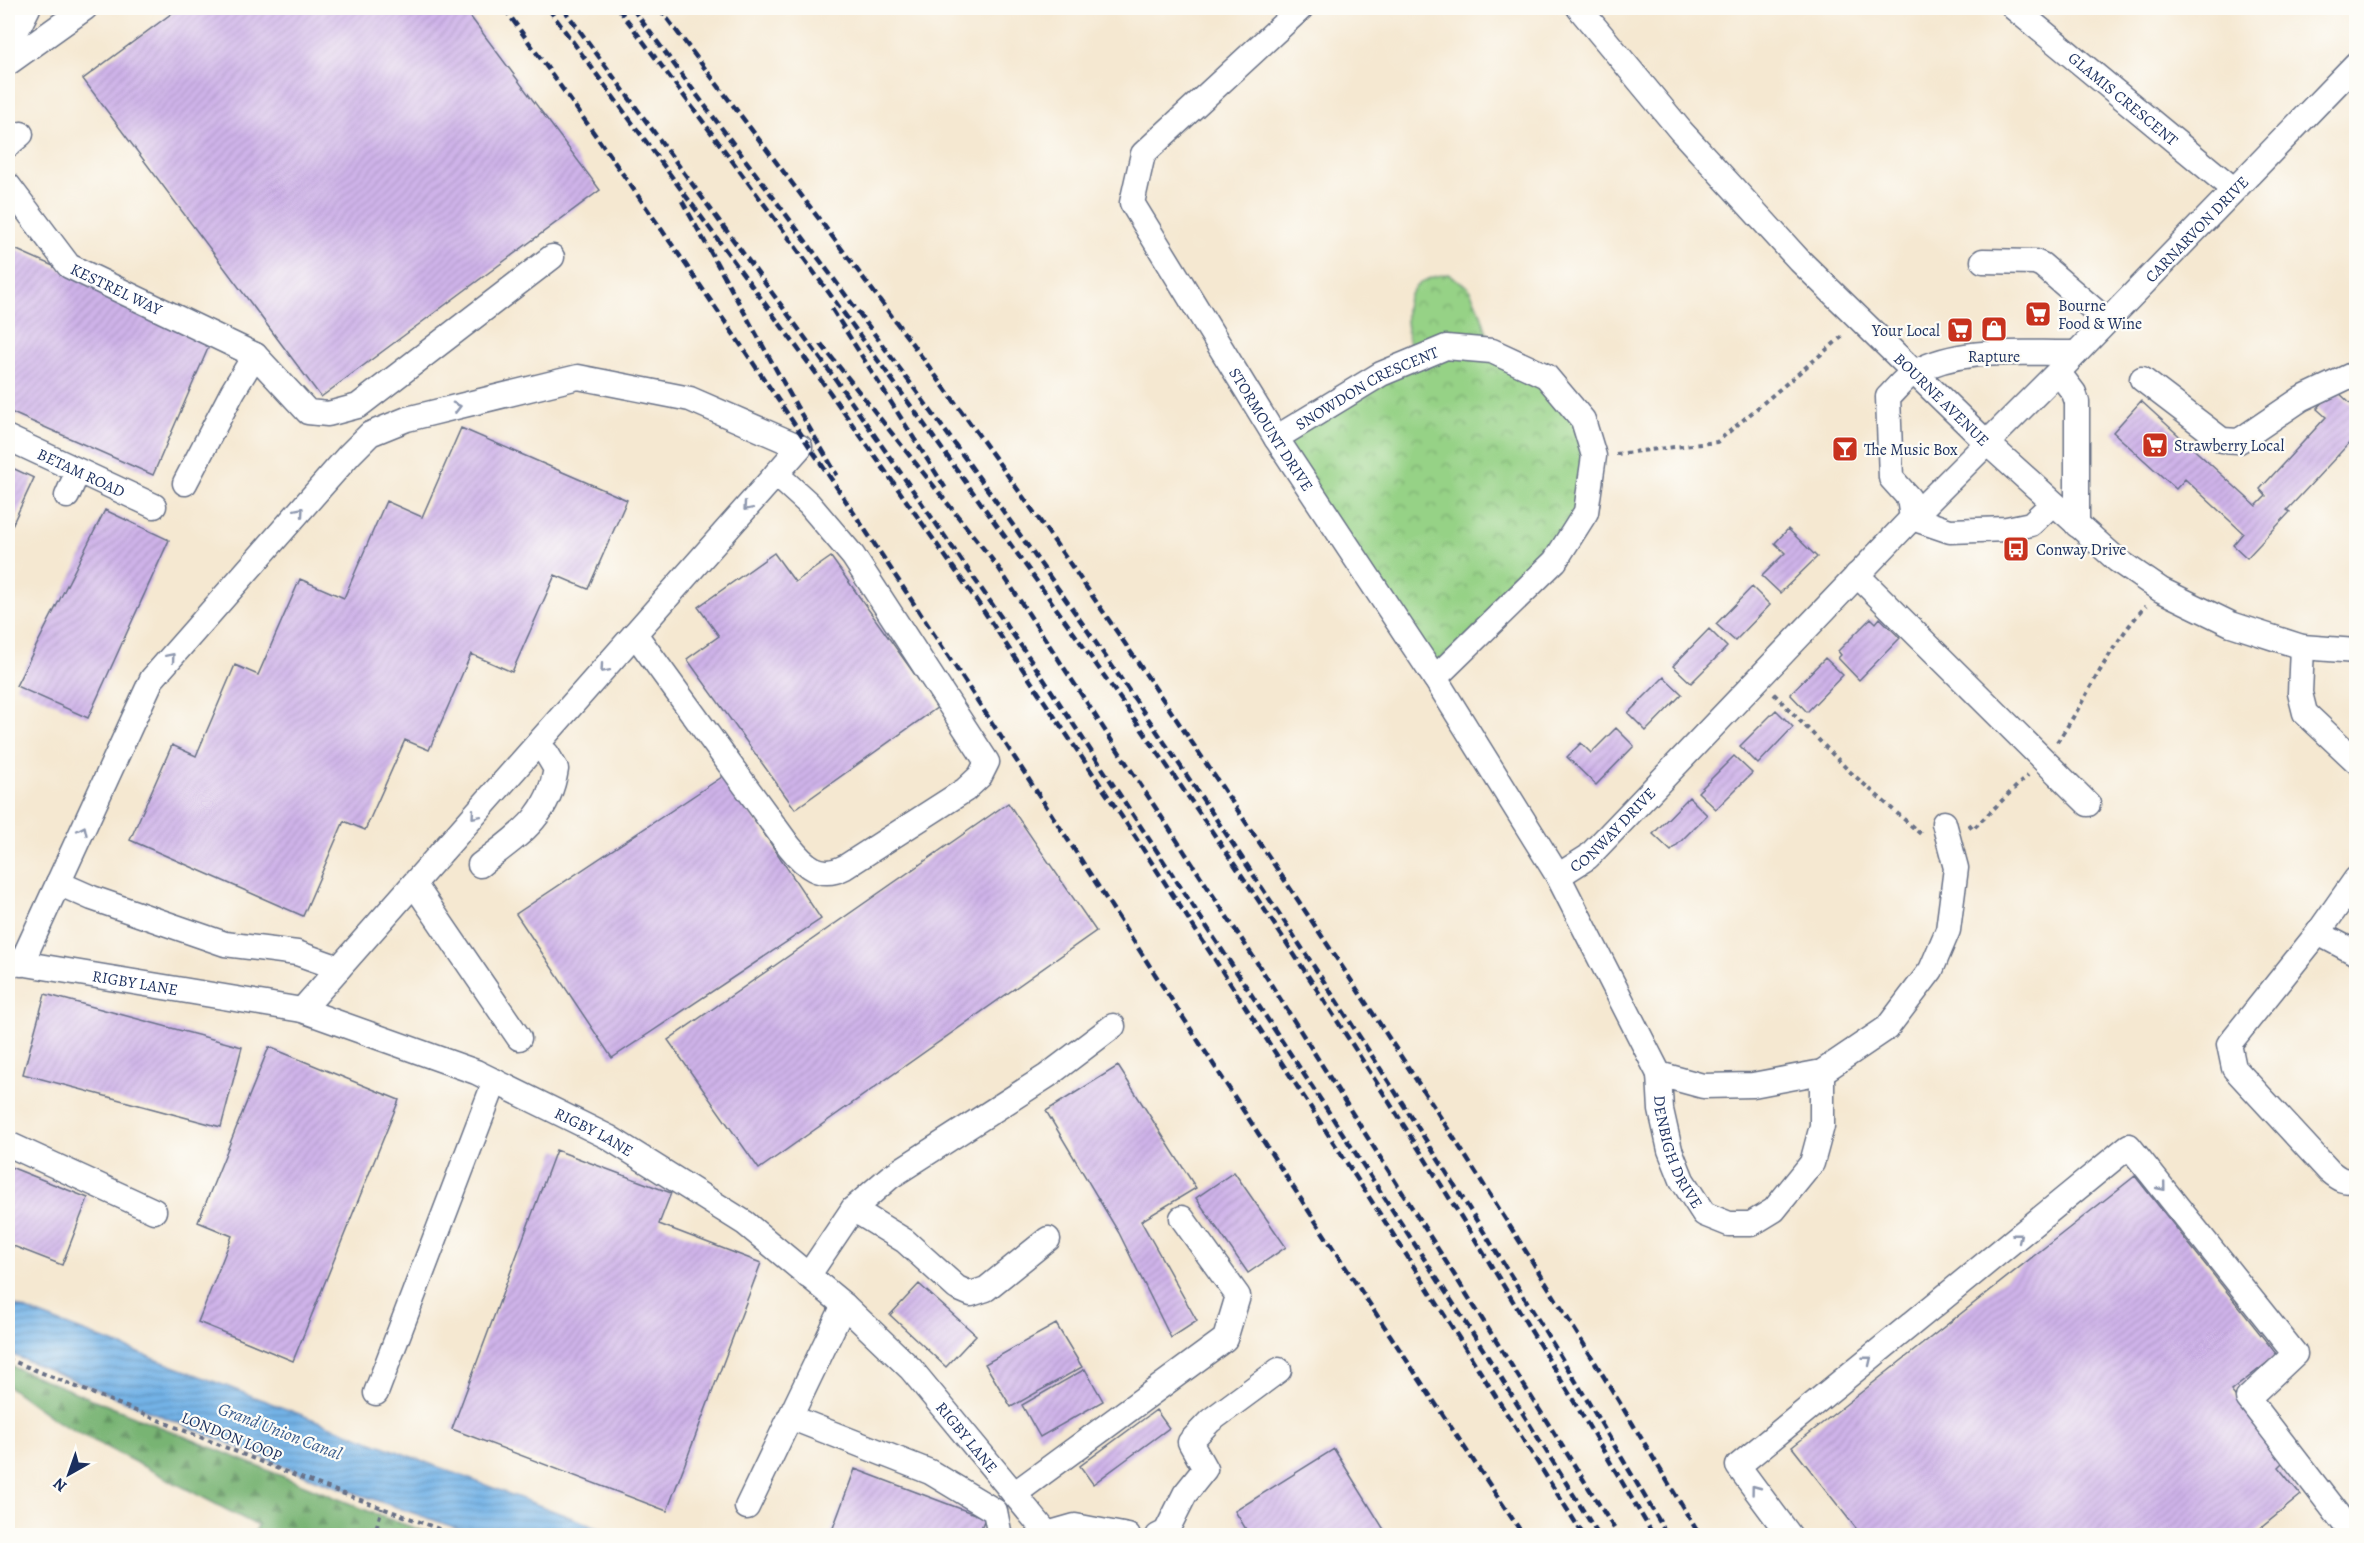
<svg xmlns="http://www.w3.org/2000/svg" width="2364" height="1543" font-family="Alegreya,serif">
<defs>
<pattern id="forest-firs" width="22" height="20" patternUnits="userSpaceOnUse" patternTransform="scale(1.5)"><rect width="22" height="20" fill="#78b473"/><path d="M5 1l3.5 6h-7zM16 11l3.5 6h-7z" fill="#629362"/></pattern>
<pattern id="park-crowns" width="20" height="18" patternUnits="userSpaceOnUse" patternTransform="scale(1.5)"><rect width="20" height="18" fill="#96d286"/><path d="M2 6a3 3 0 1 1 6 0M12 15a3 3 0 1 1 6 0" fill="none" stroke="#7aab71"/></pattern>
<pattern id="water-rules" width="6" height="5" patternUnits="userSpaceOnUse" patternTransform="scale(1.5)"><rect width="6" height="5" fill="#73b2e6"/><path d="M0 2.5h6" fill="none" stroke="#5e91be"/></pattern>
<pattern id="building-hatch" width="6" height="6" patternUnits="userSpaceOnUse" patternTransform="scale(1.5)"><rect width="6" height="6" fill="#cfb3e9"/><path d="M-1 1l2-2M0 6l6-6M5 7l2-2" fill="none" stroke="#b19aca"/></pattern>
</defs>
<rect width="100%" height="100%" fill="#fdfcf7"/>
<filter id="ink" filterUnits="userSpaceOnUse"><feTurbulence type="fractalNoise" baseFrequency=".0167" numOctaves="2"/><feDisplacementMap in="SourceGraphic" scale="12" xChannelSelector="R" yChannelSelector="G"/><feConvolveMatrix kernelMatrix="1 2 1 2 8 2 1 2 1" color-interpolation-filters="sRGB"/></filter>
<filter id="wash" filterUnits="userSpaceOnUse"><feTurbulence type="fractalNoise" baseFrequency=".008" numOctaves="4" result="noise"/><feDisplacementMap in="SourceGraphic" scale="24" xChannelSelector="R" yChannelSelector="G"/><feGaussianBlur stdDeviation="1.35" result="paint"/><feColorMatrix in="noise" values="0 0 0 0 0 0 0 0 0 0 0 0 0 0 0 0 0 1.4 0 .05"/><feComposite in="paint" operator="in"/></filter>
<g filter="url(#wash)">
<rect width="100%" height="100%" fill="#f5e8d1"/>
<path fill="url(#forest-firs)" stroke="#4a7268" stroke-width="1.5" d="M8,1365L383,1517L435,1535H253L258,1526L58,1422L8,1386Z"/>
<path fill="url(#park-crowns)" stroke="#588072" stroke-width="1.5" d="M1448,274L1468,287L1480,311L1492,350L1546,376L1583,420L1586,512L1435,678L1276,438L1413,361C1405,320 1392,281 1448,274Z"/>
<path fill="url(#water-rules)" stroke="#4770a2" stroke-width="1.5" d="M8,1303L617,1535H477L315,1479L8,1353Z"/>
<g id="blocks">
<path fill="url(#building-hatch)" d="M179,8H464L600,190L321,397L83,79Z
M8,246L213,337L153,475L8,411Z
M2335,389L2356,409V442L2353,439L2287,510L2290,512L2247,558L2233,545L2243,533L2185,479L2176,489L2113,432L2141,401L2256,506L2266,496L2260,489L2326,417L2317,409Z
M461,428L627,500L588,589L555,575L512,672L471,654L429,750L405,740L365,830L344,821L303,916L130,840L172,745L196,756L235,665L258,675L300,579L344,598L386,501L422,517Z
M8,466L34,478L8,534Z
M105,510L169,540L88,718L16,686Z
M1788,529L1817,557L1780,593L1762,576L1785,553L1775,543Z
M774,553L795,582L831,557L938,707L795,809L687,659L719,636L698,607Z
M1752,587L1770,605L1735,641L1716,624Z
M1871,618L1876,623L1880,618L1900,638L1859,680L1838,658L1841,655L1838,651Z
M1709,629L1727,647L1691,683L1673,666Z
M1825,658L1843,675L1807,712L1790,694Z
M1664,677L1682,694L1646,731L1628,713Z
M1776,710L1793,727L1758,764L1740,746Z
M1616,728L1634,746L1596,785L1567,757L1581,743L1591,753Z
M1734,756L1752,773L1716,809L1698,792Z
M725,775L821,919L612,1058L516,914Z
M1689,797L1707,815L1671,851L1653,834Z
M1008,803L1096,931L759,1169L668,1040Z
M45,994L242,1047L221,1127L23,1074Z
M269,1047L399,1100L293,1361L198,1322L232,1236L198,1222Z
M1118,1066L1196,1188L1141,1221L1197,1321L1171,1338L1119,1233L1046,1111Z
M556,1150L671,1193L659,1224L761,1263L667,1511L452,1429Z
M8,1166L88,1198L62,1265L8,1244Z
M1234,1172L1286,1247L1248,1273L1196,1198Z
M2135,1176L2277,1355L2231,1391L2285,1460L2278,1467L2301,1495L2251,1536H1862L1792,1447Z
M919,1284L976,1335L946,1367L890,1315Z
M1056,1324L1082,1367L1011,1407L985,1364Z
M1085,1369L1103,1401L1040,1437L1022,1405Z
M1156,1410L1169,1428L1093,1484L1080,1466Z
M1334,1449L1388,1536H1250L1235,1511Z
M855,1469L985,1518L978,1536H830Z"/>
</g>
</g>
<g filter="url(#ink)">
<use href="#blocks" fill-opacity="0" stroke="#677086" stroke-width="1.5"/>
<g fill="none" stroke-linecap="round" stroke-linejoin="round">
<defs>
<g id="minor">
<path id="s1" d="M1301,8L1143,154L1132,203L1276,438L1435,678L1558,876L1659,1074L1703,1086L1753,1085L1822,1072L1887,1028L1931,970L1948,930L1956,868L1944,823"/>
<path id="s2" d="M1579,8L1681,131L1799,260L1987,443L2117,560L2161,590L2231,624L2302,647L2356,651"/>
<path id="s3" d="M2014,8L2233,189"/>
<path d="M8,48L28,8"/>
<path d="M8,63L85,8"/>
<path d="M8,145L21,134"/>
<path id="s4" d="M8,185L69,266L255,355L308,412L328,414L358,406L552,257"/>
<path d="M1983,261L2035,262L2042,265L2107,321"/>
<path d="M2058,372L2074,393L2077,402V525"/>
<path d="M2142,379L2222,440L2239,441L2301,399L2356,373"/>
<path id="s5" d="M8,438L154,506"/>
<path id="s6" d="M1276,438L1381,374L1446,347L1492,351L1546,376L1583,420L1594,456L1586,512L1555,561L1435,678"/>
<path d="M185,483L233,391L255,355"/>
<path d="M67,496L78,471"/>
<path d="M1912,518L1909,498L1891,478L1888,397C1896,389 1905,377 1915,372C1963,346 2024,354 2076,353"/>
<path d="M1912,518L1950,531L2007,529L2031,524L2052,504"/>
<path d="M1857,575L2088,804"/>
<path d="M635,634L789,846C805,866 820,880 845,867L965,790L980,776L987,762L853,556L809,504L776,474"/>
<path d="M2302,647L2300,693L2305,713L2356,761"/>
<path d="M480,865C517,836 548,819 556,769L547,754L537,745"/>
<path id="s7" d="M1558,876L1588,857L1912,518L2058,372L2356,64"/>
<path d="M2356,879L2318,933L2229,1044L2234,1068L2329,1171C2337,1178 2346,1185 2356,1177"/>
<path d="M58,883L92,898L225,944L297,953L339,968"/>
<path d="M414,884L519,1038"/>
<path d="M2318,933L2356,953"/>
<path id="s8" d="M8,961L302,1010L476,1072L608,1137L745,1223L844,1305L911,1369L1049,1536"/>
<path d="M21,964L152,679L349,455L370,434L407,419L578,377L690,399L800,447L302,1010"/>
<path id="s9" d="M1659,1074L1661,1110L1670,1150L1682,1180L1704,1214L1729,1224H1751L1774,1210L1812,1163L1822,1126V1072"/>
<path d="M8,1144L154,1211"/>
<path d="M853,1209L905,1241L957,1288L971,1294L986,1289L1048,1239"/>
<path d="M808,1276L853,1209L890,1177L1047,1076L1113,1026"/>
<path d="M376,1393L495,1081"/>
<path d="M790,1417L930,1472L995,1511L1000,1536"/>
<path d="M1014,1494L1225,1339L1238,1296L1182,1218"/>
<path d="M747,1507L844,1305"/>
<path d="M1047,1534L1075,1526L1128,1536"/>
<path d="M1158,1536L1166,1532L1185,1494L1205,1469L1190,1442L1210,1421L1279,1370"/>
<path d="M1790,1536L1738,1466L2129,1146L2295,1354L2248,1398L2354,1536"/>
</g>
</defs>
<use href="#minor" stroke="#677086" stroke-width="27"/>
<path stroke="#677086" stroke-width="4" stroke-dasharray="4.5 4.5" stroke-linecap="butt" d="M1616,454L1717,442L1844,335
M1774,694L1848,770L1923,836
M2057,742C2088,698 2108,646 2146,606
M1969,824L1973,829L2028,775
M8,1359L301,1478L458,1536
M374,1536L382,1508"/>
<use href="#minor" stroke="#fff" stroke-width="24"/>
<path stroke="#1b2f5e" stroke-width="4.5" stroke-dasharray="9 4.5" stroke-linecap="butt" d="M504,8C865,503 1181,1028 1524,1536
M548,8L826,387L979,604L1128,826L1402,1248L1584,1536
M563,8L836,380L1033,663L1330,1114L1486,1354L1599,1536
M618,8C741,171 861,336 980,502C1088,652 1196,804 1297,959C1421,1149 1539,1341 1654,1536
M632,8C802,236 973,463 1134,698C1321,971 1500,1250 1668,1536
M659,8C773,158 888,308 998,462C1078,573 1154,686 1230,799C1393,1040 1551,1285 1700,1536
M682,201L797,407L837,475
M832,309L946,489
M821,344L998,567L1267,978L1619,1536"/>
</g>
<defs><path id="oneway-chevron" d="M-2-3.5L2.5 0L-2 3.5" fill="none" stroke-width="1.6" stroke-linecap="round" stroke-linejoin="round" transform="scale(1.5)"/></defs>
<g stroke="#8d97ae">
<use href="#oneway-chevron" transform="translate(457 407) rotate(-14)"/>
<use href="#oneway-chevron" transform="translate(747 507) rotate(131)"/>
<use href="#oneway-chevron" transform="translate(300 511) rotate(-49)"/>
<use href="#oneway-chevron" transform="translate(171 657) rotate(-49)"/>
<use href="#oneway-chevron" transform="translate(604 669) rotate(131)"/>
<use href="#oneway-chevron" transform="translate(475 815) rotate(131)"/>
<use href="#oneway-chevron" transform="translate(83 830) rotate(-65)"/>
<use href="#oneway-chevron" transform="translate(2162 1187) rotate(51)"/>
<use href="#oneway-chevron" transform="translate(2018 1237) rotate(-39)"/>
<use href="#oneway-chevron" transform="translate(1868 1360) rotate(-39)"/>
<use href="#oneway-chevron" transform="translate(1755 1489) rotate(-127)"/>
</g>
</g>
<defs>
<symbol id="supermarket-square" viewBox="-11 -11 22 22"><rect x="-9" y="-9" width="18" height="18" rx="4" fill="#c8321e" stroke="#fdfcf7"/><path d="M-6-5.5h2.5l.6 2H6L4.5 2H-2.5L-4.4-4H-6ZM-1.5 3.2a1.3 1.3 0 1 0 .1 0ZM3 3.2a1.3 1.3 0 1 0 .1 0Z" fill="#fff"/></symbol>
<symbol id="shop-square" viewBox="-11 -11 22 22"><rect x="-9" y="-9" width="18" height="18" rx="4" fill="#c8321e" stroke="#fdfcf7"/><path d="M-5-2.5h2.3a2.7 3.5 0 0 1 5.4 0H5L5.5 6h-11ZM-1.5-2.5h3a1.5 2.3 0 0 0-3 0Z" fill="#fff"/></symbol>
<symbol id="bar-square" viewBox="-11 -11 22 22"><rect x="-9" y="-9" width="18" height="18" rx="4" fill="#c8321e" stroke="#fdfcf7"/><path d="M-6-5H6L.8 .8V4.5H3.5V6h-7V4.5H-.8V.8Z" fill="#fff"/></symbol>
<symbol id="bus-square" viewBox="-11 -11 22 22"><rect x="-9" y="-9" width="18" height="18" rx="4" fill="#c8321e" stroke="#fdfcf7"/><path d="M-5-6H5V4H4V6H2V4H-2V6H-4V4H-5ZM-3.5-4V0h7V-4ZM-3.5 1.2v1.5H-2V1.2ZM2 1.2v1.5H3.5V1.2Z" fill="#fff"/></symbol>
</defs>
<g fill-rule="evenodd">
<use href="#supermarket-square" x="2023" y="299" width="30" height="30"/>
<use href="#shop-square" x="1979" y="314" width="30" height="30"/>
<use href="#supermarket-square" x="1945" y="315" width="30" height="30"/>
<use href="#supermarket-square" x="2140" y="430" width="30" height="30"/>
<use href="#bar-square" x="1830" y="434" width="30" height="30"/>
<use href="#bus-square" x="2001" y="534" width="30" height="30"/>
</g>
<g text-anchor="middle" stroke-width="4.5" stroke-linejoin="round" paint-order="stroke">
<g font-size="16" fill="#1b2f5e" stroke="#fdfcf7">
<text dy="6" stroke="none"><textPath href="#s3" startOffset="142">GLAMIS CRESCENT</textPath></text>
<text dy="6" stroke="none"><textPath href="#s7" startOffset="910">CARNARVON DRIVE</textPath></text>
<text dy="6" stroke="none"><textPath href="#s4" startOffset="154">KESTREL WAY</textPath></text>
<text dy="6" stroke="none"><textPath href="#s6" startOffset="104">SNOWDON CRESCENT</textPath></text>
<text dy="6" stroke="none"><textPath href="#s2" startOffset="534">BOURNE AVENUE</textPath></text>
<text dy="6" stroke="none"><textPath href="#s1" startOffset="531">STORMOUNT DRIVE</textPath></text>
<text dy="6" stroke="none"><textPath href="#s5" startOffset="81">BETAM ROAD</textPath></text>
<text dy="6" stroke="none"><textPath href="#s7" startOffset="72">CONWAY DRIVE</textPath></text>
<text dy="6" stroke="none"><textPath href="#s8" startOffset="129">RIGBY LANE</textPath></text>
<text dy="6" stroke="none"><textPath href="#s8" startOffset="615">RIGBY LANE</textPath></text>
<text dy="6" stroke="none"><textPath href="#s9" startOffset="81">DENBIGH DRIVE</textPath></text>
<text transform="translate(232 1436) rotate(22)" y="6">LONDON LOOP</text>
<text dy="6" stroke="none"><textPath href="#s8" startOffset="1101">RIGBY LANE</textPath></text>
</g>
<g font-size="16" fill="#1b2f5e" stroke="#fdfcf7" text-anchor="start">
<text x="2058" y="311">Bourne<tspan x="2058" dy="18">Food &amp; Wine</tspan></text>
<text x="1940" y="336" text-anchor="end">Your Local</text>
<text x="1994" y="362" text-anchor="middle">Rapture</text>
<text x="2174" y="451">Strawberry Local</text>
<text x="1864" y="455">The Music Box</text>
<text x="2036" y="555">Conway Drive</text>
</g>
<g font-size="18" font-style="italic" fill="#3a5d8e" stroke="#fdfcf7">
<text transform="translate(280 1431) rotate(21)" y="6">Grand Union Canal</text>
</g>
</g>
<rect width="2364" height="1543" fill="none" stroke="#fdfcf7" stroke-width="30"/>
<g transform="translate(69 1474) rotate(220)" stroke="#fdfcf7" stroke-width="4.5" paint-order="stroke">
<path d="M0-4.5L10 22L0 15L-10 22Z" fill="#1b2f5e"/>
<text y="-9" font-size="16" font-weight="bold" text-anchor="middle" fill="#1b2f5e">N</text>
</g>
</svg>
